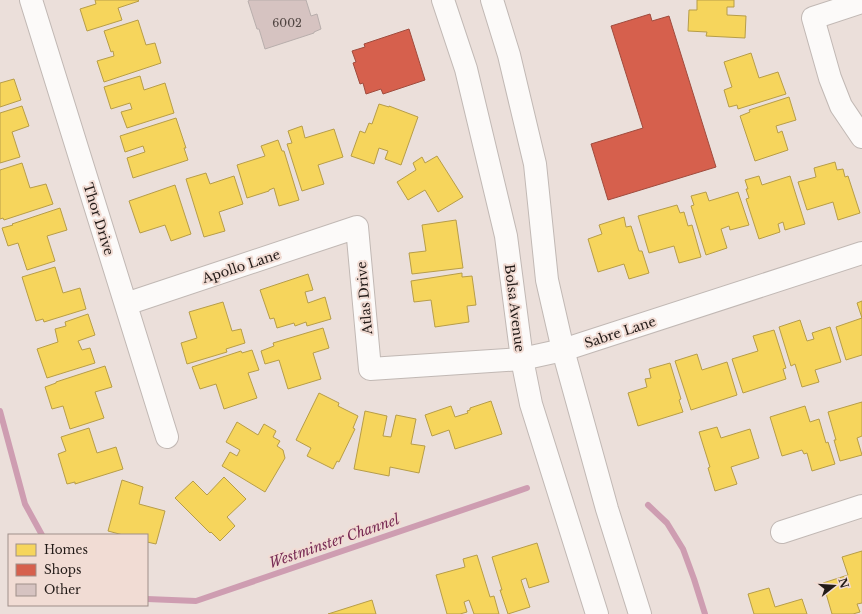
<svg xmlns="http://www.w3.org/2000/svg" width="862" height="614" font-family="'Libre Baskerville',serif">
<rect width="100%" height="100%" fill="#ebdfda"/>
<path fill="#f6d55c" stroke="#b79d48" d="M95,0H138L139,1L118,8L122,20L87,31L80,9L96,4Z
M697,0H734V7H727V15L746,16L745,38L706,36L707,32L688,31L689,10H697Z
M138,20L146,45L155,43L161,63L104,82L97,61L114,56L113,51L111,52L104,31Z
M751,53L759,78L778,72L786,94L738,109L737,105L729,107L724,90L732,87L724,62Z
M140,76L144,90L165,83L174,113L127,128L121,112L132,109L130,103L111,109L104,87Z
M14,79L21,100L0,107V83Z
M789,97L796,120L776,126L778,133L782,131L788,150L755,161L740,116L750,112L749,110Z
M379,104L389,107V106L418,117L401,165L385,159L388,151L379,148L374,164L351,156L360,131L365,133L369,123L372,124Z
M22,106L29,126L12,132L20,157L0,163V113Z
M176,118L186,148H184L188,160L133,178L127,158L145,152L143,146L125,152L120,136Z
M302,126L305,138L334,129L343,157L318,165L324,184L302,191L287,144L292,143L288,131Z
M278,140L282,151H284L299,200L279,206L274,188L269,190V191L247,198L237,165L265,156L261,146Z
M437,156L463,197L438,212L425,190L408,200L397,182L416,170L413,163L422,157L425,163Z
M835,162L837,170L843,169L845,177L848,176L860,213L838,220L833,202L807,210L798,182L816,177L814,168Z
M22,163L30,188L46,184L53,204L4,220L3,218L0,219V170Z
M206,173L210,184L234,176L243,204L219,212L225,231L204,237L186,179Z
M759,176L762,185L790,176L805,224L785,230L783,222L778,224L780,232L759,239L746,199L749,198L746,189H748L745,180Z
M175,185L191,234L171,241L165,225L140,233L129,201Z
M706,192L709,201L738,192L749,225L730,230L729,226L721,229L727,248L706,255L691,206L694,205L691,196Z
M677,205L680,213L684,212L688,226L692,225L701,257L679,263L674,246L649,253L638,216Z
M60,208L67,230L47,236L55,261L27,270L18,243L8,246L2,228L13,225L12,224Z
M624,217L626,227L631,226L639,251H642L649,273L629,279L624,264L598,272L588,239L602,234L599,225Z
M456,220L463,268L412,274L409,253L426,251L422,225Z
M55,267L63,293L80,288L86,309L44,322L43,319L36,321L22,277Z
M462,273V277L472,276L476,305L467,306L469,322L435,327L431,300L414,302L411,281Z
M308,274L313,290L305,292L308,303L325,297L331,319L307,326L306,322L295,326L294,323L277,328L274,318L270,319L260,290Z
M862,301V318L857,303Z
M223,302L232,331L241,329L245,343L226,349L227,352L187,364L181,343L197,338L189,312Z
M88,314L95,335L78,341L82,350L90,348L95,363L47,378L37,349L58,342L55,329L66,326L65,322Z
M862,318V355L846,360L836,327Z
M800,320L807,341L814,339L812,333L830,327L841,362L815,370L819,382L802,387L795,364L791,366L779,327Z
M323,328L329,348L313,353L321,379L288,389L279,360L265,364L261,351L274,346L273,343Z
M774,330L786,368L783,369L786,379L743,393L732,359L758,351L753,336Z
M252,350L259,370L248,373L257,398L224,409L216,384L200,389L192,367L241,351L242,353Z
M697,354L702,370L727,362L737,395L691,410L675,361Z
M670,363L681,399L679,400L683,412L638,426L628,393L647,387L645,379L651,378L649,369Z
M105,366L112,387L95,392L104,418L70,429L63,406L52,409L45,387L56,383V382Z
M319,393L339,403L338,406L358,416L353,428L355,429L339,462L337,461L333,469L307,456L311,448L296,440Z
M491,401L502,434L455,449L449,430L432,436L425,415L451,406L455,417L468,413L467,411L470,410V408Z
M862,402V436L857,438L862,455L840,461L834,440H836L828,412Z
M805,406L810,422L819,419L826,443L828,442L835,464L812,471L807,453L804,454L802,450L782,456L770,417Z
M365,411L387,416L383,436L391,437L396,415L416,419L411,444L425,446L419,473L390,467L389,476L354,469Z
M237,422L258,435L264,424L276,431L273,437L280,441L277,446L283,450L285,458L265,492L222,466L230,452L237,456L240,450L226,442Z
M717,427L721,438L750,429L759,458L731,467L737,484L715,491L708,468L710,467L699,432Z
M89,428L97,453L116,447L123,469L75,484V482L67,484L58,454L66,451L61,437Z
M224,477L246,499L227,517L235,526L220,541L211,532L210,533L175,498L193,481L207,495Z
M122,480L143,487L139,504L165,511L156,544L147,542V535H123L108,531Z
M537,543L549,582L529,588L526,578L521,580L530,607L508,614L500,590H502L492,557Z
M862,551V603L857,604L860,612L853,614H832L823,583L848,575L842,557Z
M477,555L490,597L494,596L499,614H474L469,600L464,602L467,612L460,614H447L436,575L465,567L463,559Z
M769,588L775,607L802,599L807,614H754L748,594Z
M372,600L376,614H328Z"/>
<path fill="#d6604d" stroke="#a04b3d" d="M650,14L652,21L669,16L716,167L608,200L591,144L643,128L611,26Z
M409,29L425,80L383,94L381,89L366,94L363,83L360,84L353,63L356,62L352,51L365,47L364,44Z"/>
<g fill="none" stroke-linecap="round" stroke-linejoin="round">
<path stroke="#ce9db1" stroke-width="6" d="M0,411L25,504L42,535
M648,505L667,523L683,549L694,579L705,614
M147,599L196,601L527,488"/>
</g>
<path fill="#d6c3c1" stroke="#b8aeac" d="M250,0H306L311,16L317,14L321,29L314,32V33L265,49L259,29H257L248,1Z"/>
<g fill="none" stroke-linecap="round" stroke-linejoin="round">
<defs>
<path id="minor" d="M31,0L167,437
M862,2L813,18L830,78L841,106L862,137
M126,304L357,227L370,369L522,359L563,350L862,253
M782,532L862,506"/>
<path id="major" d="M443,0L466,69L506,236L522,359L531,404L597,614
M492,0L509,55L535,164L547,280L563,350L607,509L640,614"/>
</defs>
<use href="#minor" stroke="#c1b8b4" stroke-width="24"/>
<use href="#major" stroke="#c1b8b4" stroke-width="24"/>
<use href="#minor" stroke="#fcfaf9" stroke-width="22"/>
<use href="#major" stroke="#fcfaf9" stroke-width="22"/>
</g>
<g text-anchor="middle" stroke-width="4" stroke-linejoin="round" paint-order="stroke">
<g font-size="11" fill="#504542">
<text x="287" y="27">6002</text>
</g>
<g font-size="13" fill="#231b18" stroke="#f1dcd4">
<text transform="translate(99 219) rotate(73)" y="5">Thor Drive</text>
<text transform="translate(241 266) rotate(-18)" y="5">Apollo Lane</text>
<text transform="translate(364 298) rotate(-95)" y="5">Atlas Drive</text>
<text transform="translate(515 308) rotate(83)" y="5">Bolsa Avenue</text>
<text transform="translate(620 332) rotate(-18)" y="5">Sabre Lane</text>
</g>
<g font-size="14" font-style="italic" fill="#782b54" stroke="#f1dcd4">
<text transform="translate(334 541) rotate(-19)" y="5">Westminster Channel</text>
</g>
</g>
<rect x="8" y="534" width="140" height="72" fill="#f1dcd4" stroke="#9f8f89"/>
<rect x="16" y="544" width="20" height="12" fill="#f6d55c" stroke="#9f8f89"/>
<text x="44" y="554" font-size="12" fill="#231b18">Homes</text>
<rect x="16" y="564" width="20" height="12" fill="#d6604d" stroke="#9f8f89"/>
<text x="44" y="574" font-size="12" fill="#231b18">Shops</text>
<rect x="16" y="584" width="20" height="12" fill="#d6c3c1" stroke="#9f8f89"/>
<text x="44" y="594" font-size="12" fill="#231b18">Other</text>
<g transform="translate(834 586) rotate(73)" stroke="#f1dcd4" stroke-width="3" paint-order="stroke">
<path d="M0-3L7 15L0 10L-7 15Z" fill="#231b18"/>
<text y="-6" font-size="11" font-weight="bold" text-anchor="middle" fill="#231b18">N</text>
</g>
</svg>
